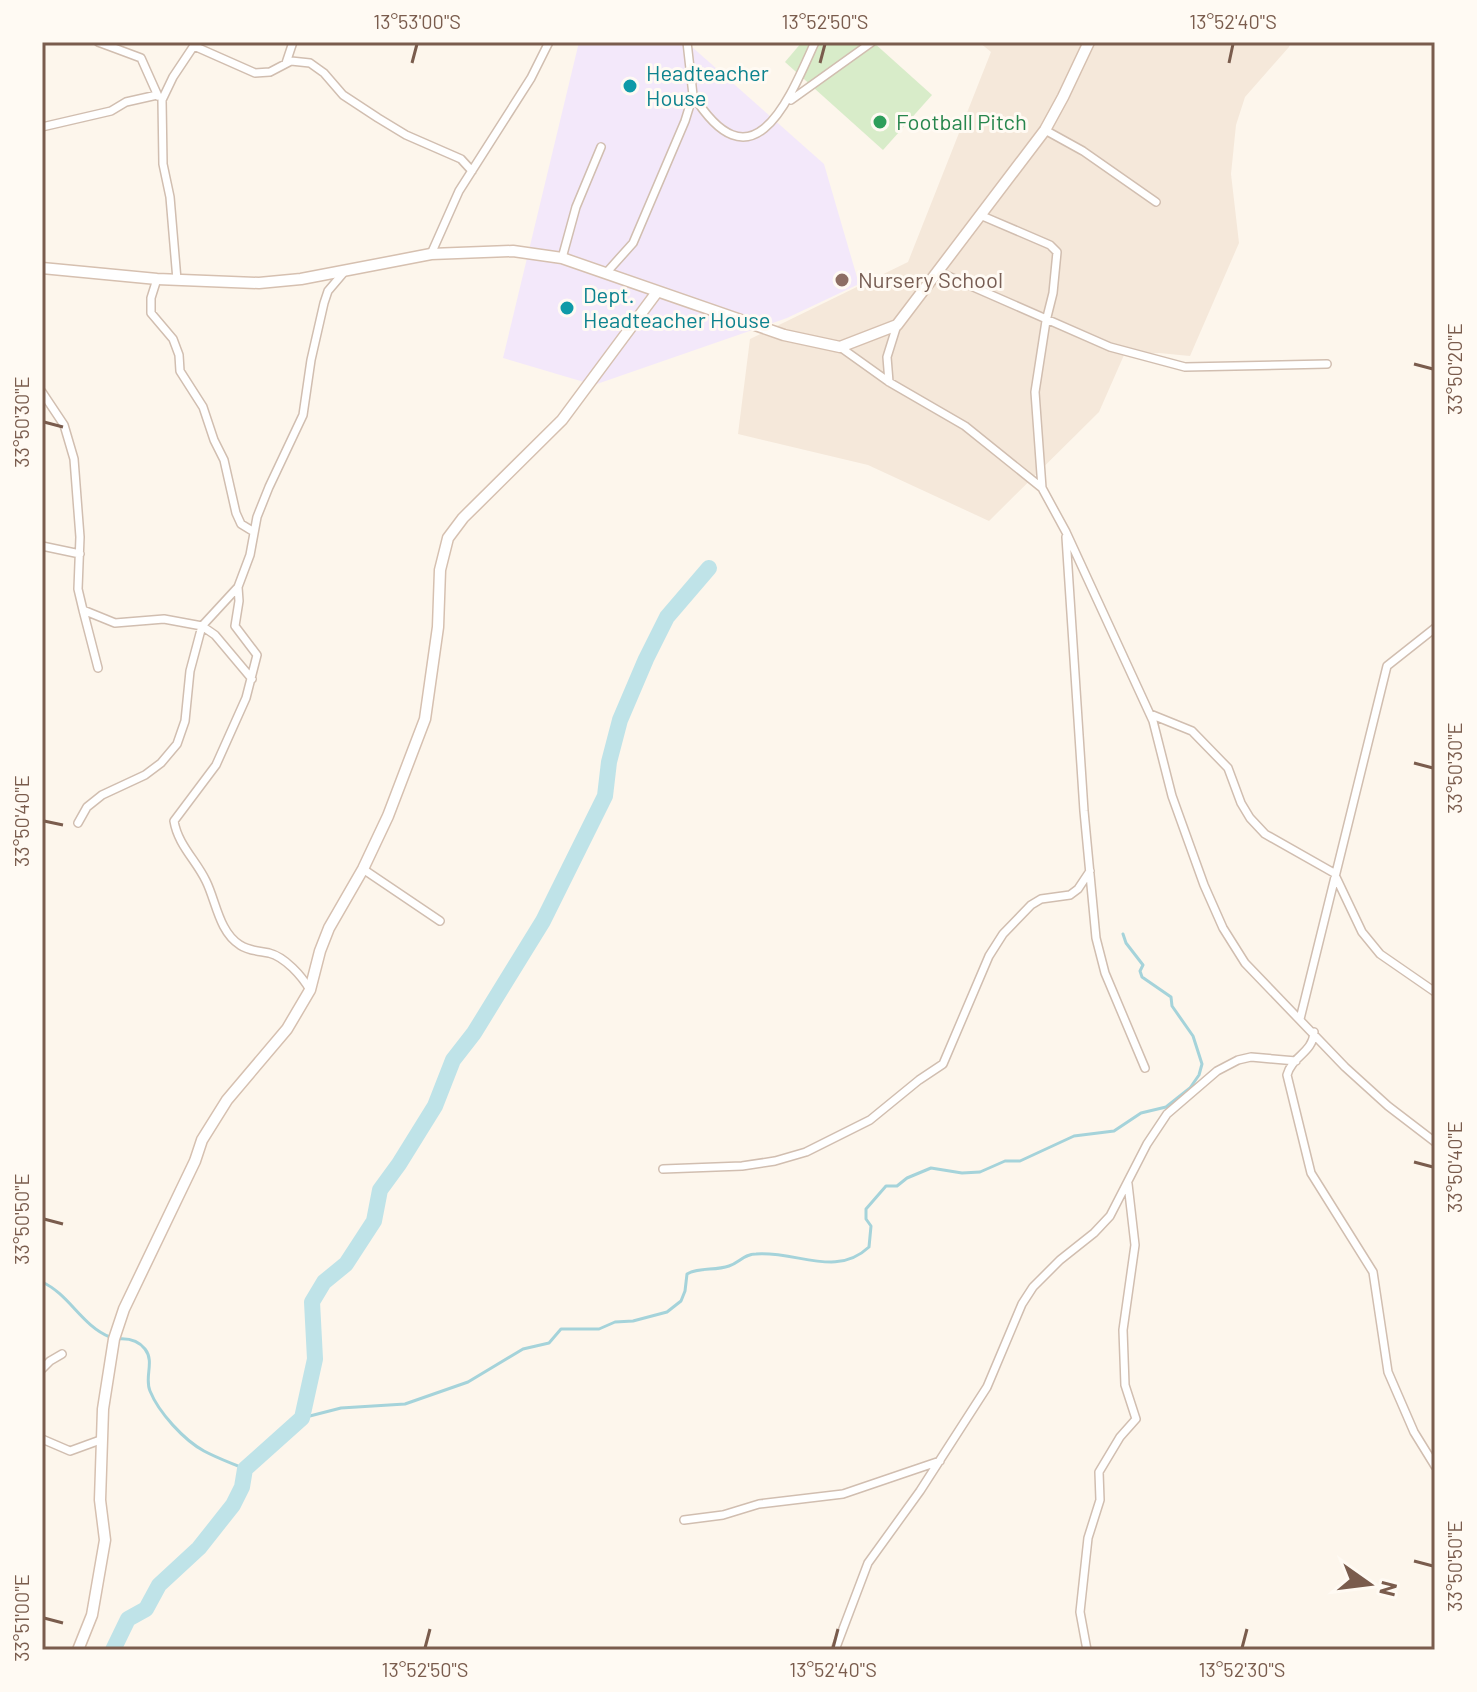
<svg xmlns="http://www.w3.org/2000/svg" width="1477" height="1692" font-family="Barlow,sans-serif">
<rect width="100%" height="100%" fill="#fdf6ec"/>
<path fill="#f5e8da" d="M979,42H1291L1289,47L1245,97L1236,125L1231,174L1239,243L1190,356L1159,353L1124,355L1099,412L989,521L868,465L738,434L750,339L908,262L991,52Z"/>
<path fill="#f3e8fa" d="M579,42H686L691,46L824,164L859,284L787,318L594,385L503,358Z"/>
<path fill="#d8ecc9" d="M802,42H873L932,95L883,150L785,62Z"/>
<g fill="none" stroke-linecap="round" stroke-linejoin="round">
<path stroke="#a5d3da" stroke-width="3" d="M42,1282C69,1294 82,1326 110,1337
M117,1339C127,1338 138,1340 145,1349C155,1362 144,1377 150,1391C159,1413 184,1440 204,1451C217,1458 231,1463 245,1469
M302,1418L341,1408L405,1404L468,1382L523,1349L549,1343L561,1329H599L615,1322L633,1321L667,1312L681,1301L685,1291L687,1274C699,1267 715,1271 729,1266C740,1262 744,1254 756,1254C798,1251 836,1278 869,1247L871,1226L866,1219V1209L886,1186H897L907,1178L931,1168L962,1173L980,1172L1005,1161H1020L1074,1136L1114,1131L1141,1113L1166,1107L1190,1088L1199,1075L1202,1064L1193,1036L1172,1006L1171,997L1142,977L1140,971L1143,965L1126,943L1123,934"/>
<path stroke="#bfe3e8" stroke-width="16" d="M113,1650L128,1619L146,1609L159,1585L199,1548L233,1505L242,1487L245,1469L302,1418L315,1359L312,1302L324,1282L346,1264L374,1221L380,1190L399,1164L435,1106L453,1060L474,1033L543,921L605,796L609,762L620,720L646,659L667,617L709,568"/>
<defs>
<path id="street" d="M98,42L141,58L158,96
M194,46L255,73L270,72L291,61L310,63L324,73L343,95L378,118L406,135L461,159L472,171
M286,63L293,42
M693,95C753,191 789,100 815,42
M791,100L872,42
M42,127L111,111L126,102L157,95
M1045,130L1083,151L1156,202
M980,215L1050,245L1057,252L1053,293L1046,321L1035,392L1042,488
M431,254L459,191L531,78L549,42
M562,258L576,207L601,147
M607,272L633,243L685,121L693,95L687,42
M939,272L1110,347L1185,367L1327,364
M157,279L151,298V313L173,339L179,355L180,371L203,407L214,440L224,460L236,513L241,524L254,532
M177,280L170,197L163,164L162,100L173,77L195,44
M840,347L889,382L965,426L1042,488L1066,532L1153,721L1172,796L1204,885L1223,928L1245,963L1345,1067L1388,1106L1435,1142
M889,382L887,357L897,325
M42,392L64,425L74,459L80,537L78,589L83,610L115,623L164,619L202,626L215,635L252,679
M1066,537L1084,811L1096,938L1105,973L1145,1068
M42,546L80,554
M83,610L98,668
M1150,714L1192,731L1228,768L1241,803L1250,818L1265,834L1334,873L1362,932L1380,954L1435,992
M78,823L87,807L102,795L145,775L161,763L177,744L185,721L190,671L202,626L238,587
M363,869L440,921
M310,990C302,976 285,957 269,953C259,951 249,951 240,945C219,932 216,901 206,881C196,860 178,845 174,821L216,765L246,698L257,655L235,626L239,601L238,587L250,555L257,517L269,487L303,415L311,360L324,303L328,291L345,271
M1300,1019L1387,666L1435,628
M1314,1032C1313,1053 1292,1056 1287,1075L1311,1173L1373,1272L1388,1372L1414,1432L1435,1466
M663,1169L742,1166L775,1161L806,1152L870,1120L919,1080L943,1064L989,956L1003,934L1031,905L1041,899L1070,895L1078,889L1090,871
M42,1369L50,1361L62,1354
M42,1439L70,1451L103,1439
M684,1520L723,1515L759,1504L843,1494L940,1461
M835,1650L868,1563L920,1491L987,1387L1022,1304L1033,1287L1060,1260L1094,1233L1110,1216L1147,1144L1167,1114L1217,1071L1238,1060L1251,1057L1296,1061
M1087,1650L1080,1612L1088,1538L1100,1500L1099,1472L1120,1437L1136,1419L1125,1385L1123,1330L1135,1245L1128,1184"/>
<path id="secondary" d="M42,268L157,279L259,283L301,279L431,254L513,251L562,258L784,335L840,347L897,325L1045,130L1063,97L1089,42
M78,1650L92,1615L105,1540L100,1500L103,1409L114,1339L124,1309L195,1161L202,1140L227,1100L287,1029L310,990L320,951L329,928L363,869L388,816L425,719L438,627L440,570L448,538L463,518L562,420L657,292"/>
</defs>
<use href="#street" stroke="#d1beb0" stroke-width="10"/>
<use href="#secondary" stroke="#d6c0b0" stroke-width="13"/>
<use href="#street" stroke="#fff" stroke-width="7"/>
<use href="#secondary" stroke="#fff" stroke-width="10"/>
</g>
<path fill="none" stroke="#7a5c4d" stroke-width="3" d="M412,63L417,44M820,63L825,44M1229,63L1233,44M1414,364L1433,369M44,422L63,427M1414,763L1433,768M44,821L63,825M1414,1162L1433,1167M44,1219L63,1224M1414,1561L1433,1566M44,1618L63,1623M425,1648L430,1629M833,1648L838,1629M1242,1648L1247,1629"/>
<g fill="#0f9aa8" stroke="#fffaf3" stroke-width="3">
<circle cx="630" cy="86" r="8"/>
<circle cx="567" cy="308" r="8"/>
</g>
<circle fill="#2e9e5b" stroke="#fffaf3" stroke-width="3" cx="880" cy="122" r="8"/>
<circle fill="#8d6e63" stroke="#fffaf3" stroke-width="3" cx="842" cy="280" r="8"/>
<g text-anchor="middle" stroke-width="6" stroke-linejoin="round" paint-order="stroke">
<g font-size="22" fill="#0d838f" stroke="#fffaf3" text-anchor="start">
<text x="646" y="81">Headteacher<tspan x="646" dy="25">House</tspan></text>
<text x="583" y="303">Dept.<tspan x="583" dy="25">Headteacher House</tspan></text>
</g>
<g font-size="22" fill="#27864d" stroke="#fffaf3" text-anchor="start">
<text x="896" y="130">Football Pitch</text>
</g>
<g font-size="22" fill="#785e54" stroke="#fffaf3" text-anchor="start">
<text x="858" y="288">Nursery School</text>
</g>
</g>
<rect width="1477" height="1692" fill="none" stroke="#fffaf3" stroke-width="88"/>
<g transform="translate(1369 1584) rotate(104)" stroke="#fffaf3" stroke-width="6" paint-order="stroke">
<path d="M0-6L14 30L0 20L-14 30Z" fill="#7a5c4d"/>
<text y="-12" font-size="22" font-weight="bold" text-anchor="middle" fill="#7a5c4d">N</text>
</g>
<rect x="44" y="44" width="1389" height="1604" fill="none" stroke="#7a5c4d" stroke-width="3"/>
<g font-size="20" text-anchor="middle" fill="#7a5c4d">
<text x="417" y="29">13°53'00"S</text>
<text x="825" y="29">13°52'50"S</text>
<text x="1233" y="29">13°52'40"S</text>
<text transform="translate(1455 369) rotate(-90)" y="7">33°50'20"E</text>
<text transform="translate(22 422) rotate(-90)" y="7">33°50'30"E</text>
<text transform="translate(1455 768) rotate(-90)" y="7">33°50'30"E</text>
<text transform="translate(22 821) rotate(-90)" y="7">33°50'40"E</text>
<text transform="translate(1455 1167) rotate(-90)" y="7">33°50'40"E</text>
<text transform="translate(22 1219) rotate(-90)" y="7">33°50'50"E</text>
<text transform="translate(1455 1566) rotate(-90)" y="7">33°50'50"E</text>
<text transform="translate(22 1618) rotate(-90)" y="7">33°51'00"E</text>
<text x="425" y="1677">13°52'50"S</text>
<text x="833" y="1677">13°52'40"S</text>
<text x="1242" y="1677">13°52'30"S</text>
</g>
</svg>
